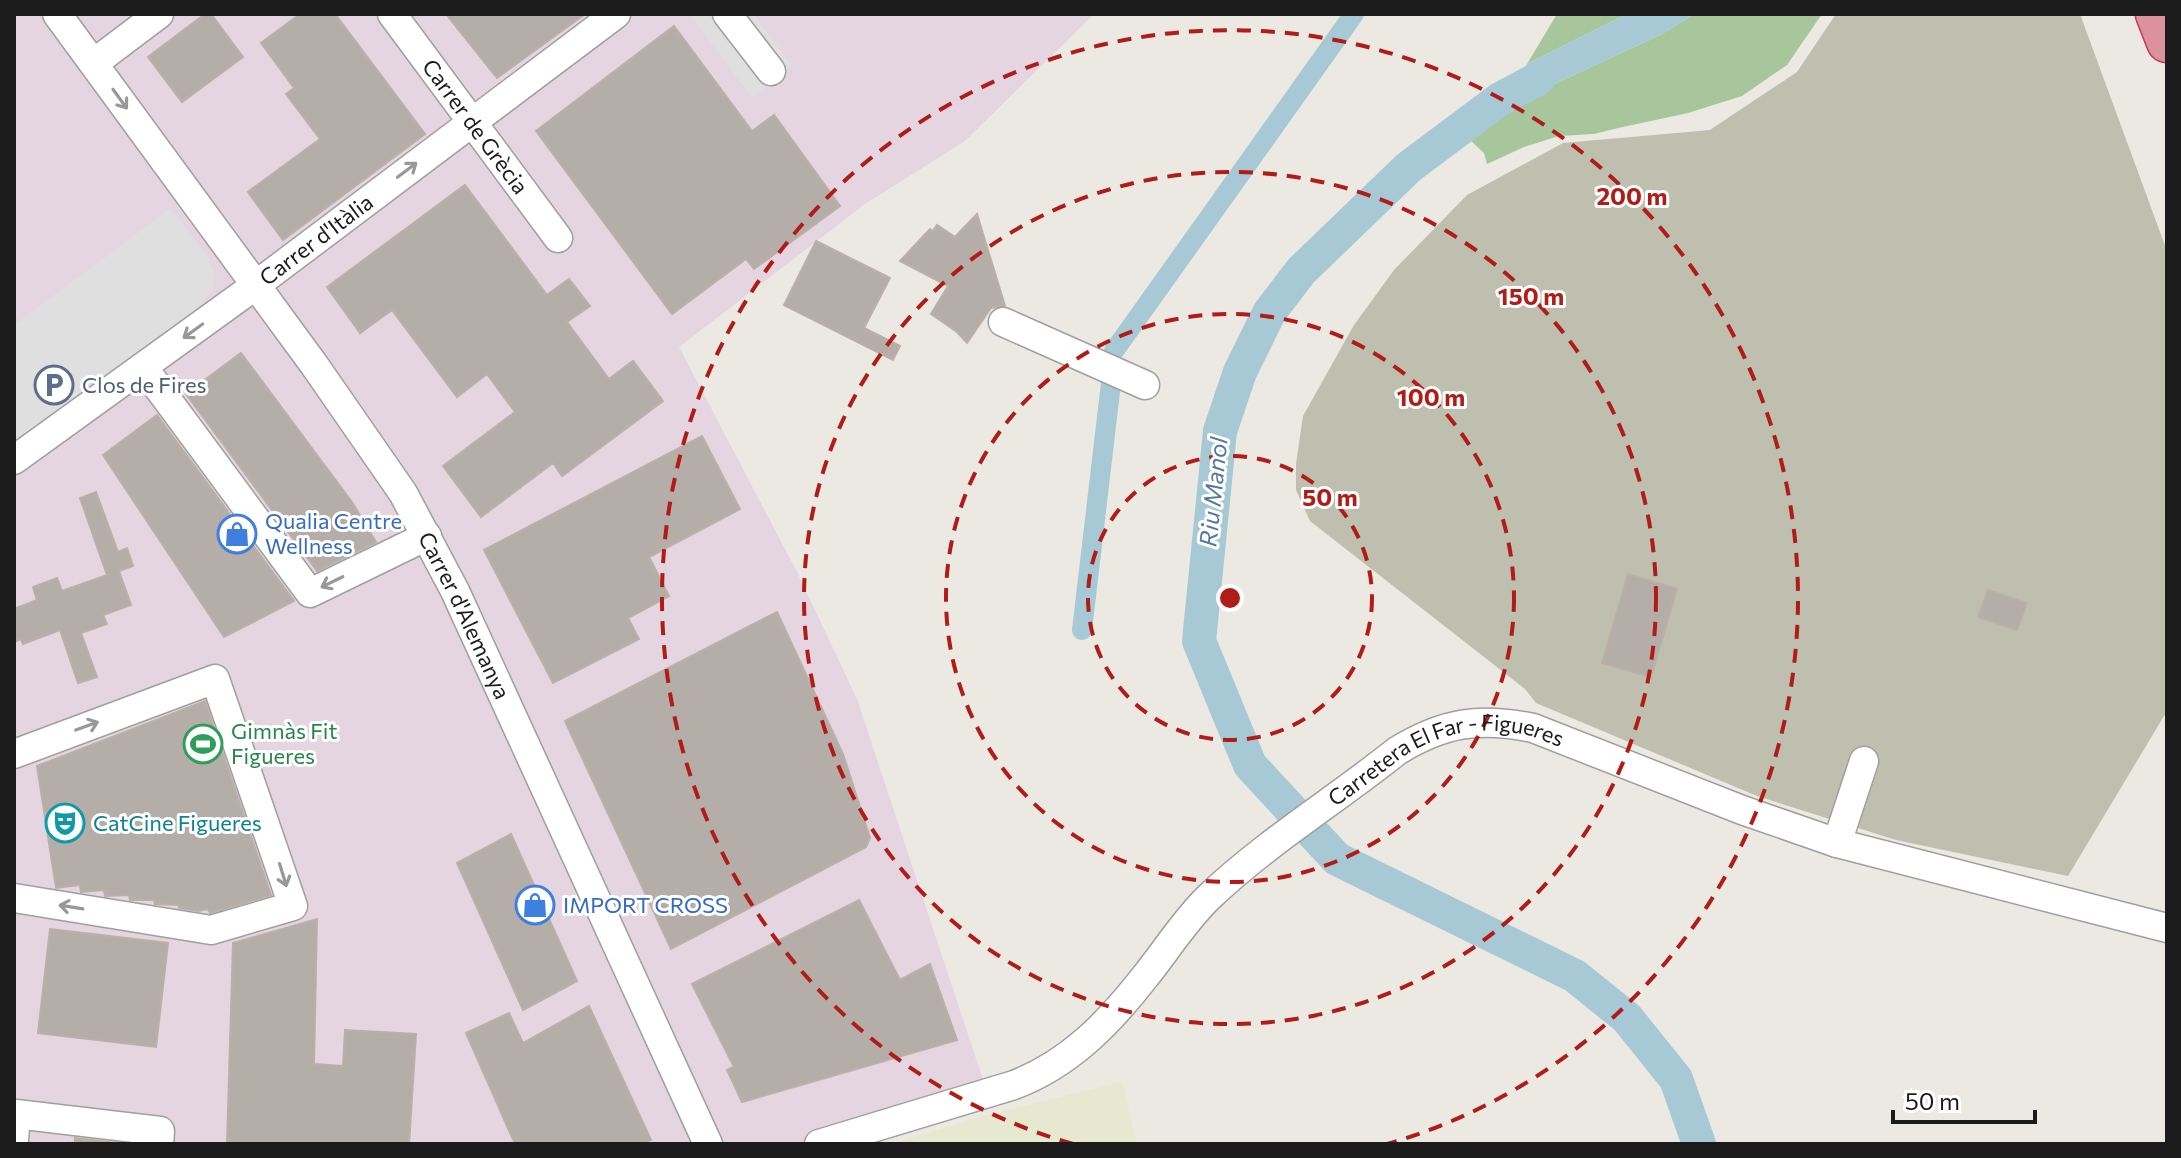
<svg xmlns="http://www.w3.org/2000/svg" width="2181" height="1158" font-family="Commissioner,sans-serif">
<rect width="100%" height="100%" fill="#ece9e2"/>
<path fill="#e4d5e1" d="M14,14H1094L965,141L865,204L679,347L797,572L857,699L991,1104L858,1144H14Z"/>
<path fill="#bfbfaf" d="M1836,14H2080L2167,251V711L2068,876L1896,840L1757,796L1536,703L1525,689L1310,521L1296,490V464L1303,416L1354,325L1394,270L1467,195L1563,143L1710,130L1797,72Z"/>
<path fill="#e6e9cf" d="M1122,1082L1137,1144H890L994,1113Z"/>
<path fill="#a7c69c" d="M1557,14H1627L1527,64Z
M1695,14H1822L1787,65L1742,96L1688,113L1618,128L1594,134L1559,136L1524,147L1487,164L1484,153L1468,138L1531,95L1660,35Z"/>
<path fill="#dfdfdf" d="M690,14H753L792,66L752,98Z
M171,208L207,256L214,273L212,291L197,308L14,446V325Z"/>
<path fill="#a7c9d5" d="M1627,14H1695L1660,35L1531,95L1468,138L1527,64Z"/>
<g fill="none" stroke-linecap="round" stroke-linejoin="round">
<path stroke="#a7c9d5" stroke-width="20" d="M1114,351L1354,14
M1082,630L1111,383"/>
<path stroke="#a7c9d5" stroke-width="34" d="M1538,79L1500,99L1409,167L1301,271L1269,313L1240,372L1220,431L1199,641L1250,765L1337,859L1575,976L1627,1018L1676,1079L1699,1144"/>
</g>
<path fill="#b5aea8" stroke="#bbb0a6" stroke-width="2" d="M205,14H211L243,57L182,102L148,57Z
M300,14H335L425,134L283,240L248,192L320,139L286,94L294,88L261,43Z
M446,14H585L497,78Z
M674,26L752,131L774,115L840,206L754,269L746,259L672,314L536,131Z
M465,185L547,295L569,279L590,306L567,322L609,379L633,361L663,401L562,476L553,463L481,517L443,466L515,412L487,374L457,397L392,310L360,333L327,287Z
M977,214L1005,306L991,308L967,343L957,332L931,314L948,286L900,261L930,229L933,231L937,225L955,237Z
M816,241L890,278L864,328L900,346L893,360L784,305Z
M241,353L352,502L376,542L317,571L186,394Z
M157,415L294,601L224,637L103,455Z
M702,436L740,509L649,557L669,596L628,618L639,639L553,683L484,550Z
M96,492L118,552L127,548L133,566L119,571L131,605L103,615L107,624L81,633L97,677L78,683L60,630L23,644L21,639L14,642V609L37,600L33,587L57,578L62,591L113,573L107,575L80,498Z
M1628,574L1677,589L1651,677L1602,663Z
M1988,590L2027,603L2017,630L1978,617Z
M777,612L843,754L870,838L866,847L671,949L565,721Z
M205,701L271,895L210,913L208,909L198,911L179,908V905L155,904L154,900H130L129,895L105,896L104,890L81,892L80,885L56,888L37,766Z
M511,834L577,981L523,1010L457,863Z
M859,900L900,980L930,964L957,1040L742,1102L727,1070L734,1067L692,984Z
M317,919L314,1064L343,1066L345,1030L416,1034L409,1144H227L233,943Z
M50,929L168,943L156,1047L38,1033Z
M589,1006L651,1140L639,1144H515L466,1033L509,1013L523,1043Z
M75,1138L125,1144H75Z"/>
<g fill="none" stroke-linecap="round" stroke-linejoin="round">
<defs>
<g id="minor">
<path id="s1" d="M57,14L315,366L403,493L455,591L708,1144"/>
<path id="s2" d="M392,14L558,238"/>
<path d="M727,14L771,71"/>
<path d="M94,63L159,14"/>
<path d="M1003,322L1145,385"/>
<path d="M143,367L310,593L427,536"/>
<path id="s3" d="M14,460L256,285L616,14"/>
<path d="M14,754L215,679L293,906L211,930L14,898"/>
<path d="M1837,843L1864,761"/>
<path d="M14,1140L16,1114L160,1131L159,1144"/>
<path id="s4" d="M819,1144L1014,1085C1069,1064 1108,1024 1144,978C1166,951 1184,921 1209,897C1267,842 1336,800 1397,751C1444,722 1480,717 1533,728L1742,810L1837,843L2167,928"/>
</g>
<path id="highway" d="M2156,14L2167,42"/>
</defs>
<use href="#minor" stroke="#9f9f9f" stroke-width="31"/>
<use href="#highway" stroke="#c13862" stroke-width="43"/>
<use href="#minor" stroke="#fff" stroke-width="28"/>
<use href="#highway" stroke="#db929d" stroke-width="40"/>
</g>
<defs><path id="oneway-shaft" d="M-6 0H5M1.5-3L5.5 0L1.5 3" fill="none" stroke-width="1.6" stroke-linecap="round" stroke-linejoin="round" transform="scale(2)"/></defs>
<g stroke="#989898">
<use href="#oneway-shaft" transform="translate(120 99) rotate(54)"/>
<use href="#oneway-shaft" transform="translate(407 170) rotate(-37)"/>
<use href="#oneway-shaft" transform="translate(193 331) rotate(144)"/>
<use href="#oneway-shaft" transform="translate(332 582) rotate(154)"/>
<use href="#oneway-shaft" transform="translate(87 726) rotate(-20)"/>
<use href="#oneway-shaft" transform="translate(283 875) rotate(73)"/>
<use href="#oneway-shaft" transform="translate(71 907) rotate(-171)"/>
</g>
<g fill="none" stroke="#b01c17" stroke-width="4" stroke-dasharray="14 10">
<circle cx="1230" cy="598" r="142"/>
<circle cx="1230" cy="598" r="284"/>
<circle cx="1230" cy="598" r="426"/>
<path d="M1073 1144A568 568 0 1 1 1387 1144"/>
</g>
<defs>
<symbol id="parking-ring" viewBox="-11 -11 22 22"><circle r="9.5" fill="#fff" stroke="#5c6f8a" stroke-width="1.5"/><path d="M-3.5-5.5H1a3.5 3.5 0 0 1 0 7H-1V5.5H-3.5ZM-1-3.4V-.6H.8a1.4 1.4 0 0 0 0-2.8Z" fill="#5c6f8a"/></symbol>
<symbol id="shop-ring" viewBox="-11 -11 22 22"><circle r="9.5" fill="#fff" stroke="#3f7fe0" stroke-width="1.5"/><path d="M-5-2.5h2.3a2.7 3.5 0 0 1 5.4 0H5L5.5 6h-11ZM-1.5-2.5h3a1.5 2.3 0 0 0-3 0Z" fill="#3f7fe0"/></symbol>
<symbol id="stadium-ring" viewBox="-11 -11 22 22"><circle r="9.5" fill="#fff" stroke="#2e9e5b" stroke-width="1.5"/><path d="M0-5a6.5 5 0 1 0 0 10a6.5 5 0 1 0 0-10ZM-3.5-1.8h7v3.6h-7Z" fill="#2e9e5b"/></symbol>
<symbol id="theatre-ring" viewBox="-11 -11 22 22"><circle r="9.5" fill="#fff" stroke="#0f9aa8" stroke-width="1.5"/><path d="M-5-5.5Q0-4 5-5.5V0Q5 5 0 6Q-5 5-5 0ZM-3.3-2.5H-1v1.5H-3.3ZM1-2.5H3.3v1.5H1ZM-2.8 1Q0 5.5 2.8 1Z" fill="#0f9aa8"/></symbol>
</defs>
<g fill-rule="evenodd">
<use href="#parking-ring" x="32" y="363" width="44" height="44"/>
<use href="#shop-ring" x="215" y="512" width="44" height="44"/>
<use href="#stadium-ring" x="181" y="722" width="44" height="44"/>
<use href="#theatre-ring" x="43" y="801" width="44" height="44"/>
<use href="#shop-ring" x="513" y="883" width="44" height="44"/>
</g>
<g text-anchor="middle" stroke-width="6" stroke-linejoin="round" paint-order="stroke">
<g font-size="22" fill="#1b1b1b" stroke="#fff">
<text dy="8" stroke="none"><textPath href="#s2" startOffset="140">Carrer de Grècia</textPath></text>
<text dy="8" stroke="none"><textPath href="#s3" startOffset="374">Carrer d'Itàlia</textPath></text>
<text dy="8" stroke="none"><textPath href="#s1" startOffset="728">Carrer d'Alemanya</textPath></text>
<text dy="8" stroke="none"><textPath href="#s4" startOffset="762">Carretera El Far - Figueres</textPath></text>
</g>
<g font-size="22" fill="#4e5e75" stroke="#fff" text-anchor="start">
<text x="82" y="393">Clos de Fires</text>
</g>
<g font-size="22" fill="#366cbe" stroke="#fff" text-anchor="start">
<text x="265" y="529">Qualia Centre<tspan x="265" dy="25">Wellness</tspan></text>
<text x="563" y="913">IMPORT CROSS</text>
</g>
<g font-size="22" fill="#27864d" stroke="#fff" text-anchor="start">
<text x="231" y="739">Gimnàs Fit<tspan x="231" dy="25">Figueres</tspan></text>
</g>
<g font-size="22" fill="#0d838f" stroke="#fff" text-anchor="start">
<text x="93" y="831">CatCine Figueres</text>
</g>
<g font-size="24" font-style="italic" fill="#54779f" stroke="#fff">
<text transform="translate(1214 492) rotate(-84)" y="8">Riu Manol</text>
</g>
</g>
<circle cx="1230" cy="598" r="12" fill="#b01c17" stroke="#fff" stroke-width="4"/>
<g font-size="24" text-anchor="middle" font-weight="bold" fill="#b01c17" stroke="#fff" stroke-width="6" stroke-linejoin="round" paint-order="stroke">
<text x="1632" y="205">200 m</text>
<text x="1531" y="305">150 m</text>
<text x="1431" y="406">100 m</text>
<text x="1330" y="506">50 m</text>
</g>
<rect width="2181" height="1158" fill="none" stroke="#1b1b1b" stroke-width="32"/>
<path d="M1893 1110v12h142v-12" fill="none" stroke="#1b1b1b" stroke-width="4"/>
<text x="1905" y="1110" font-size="24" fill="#1b1b1b" stroke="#ffffff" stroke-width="6" paint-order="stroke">50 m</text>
</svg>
